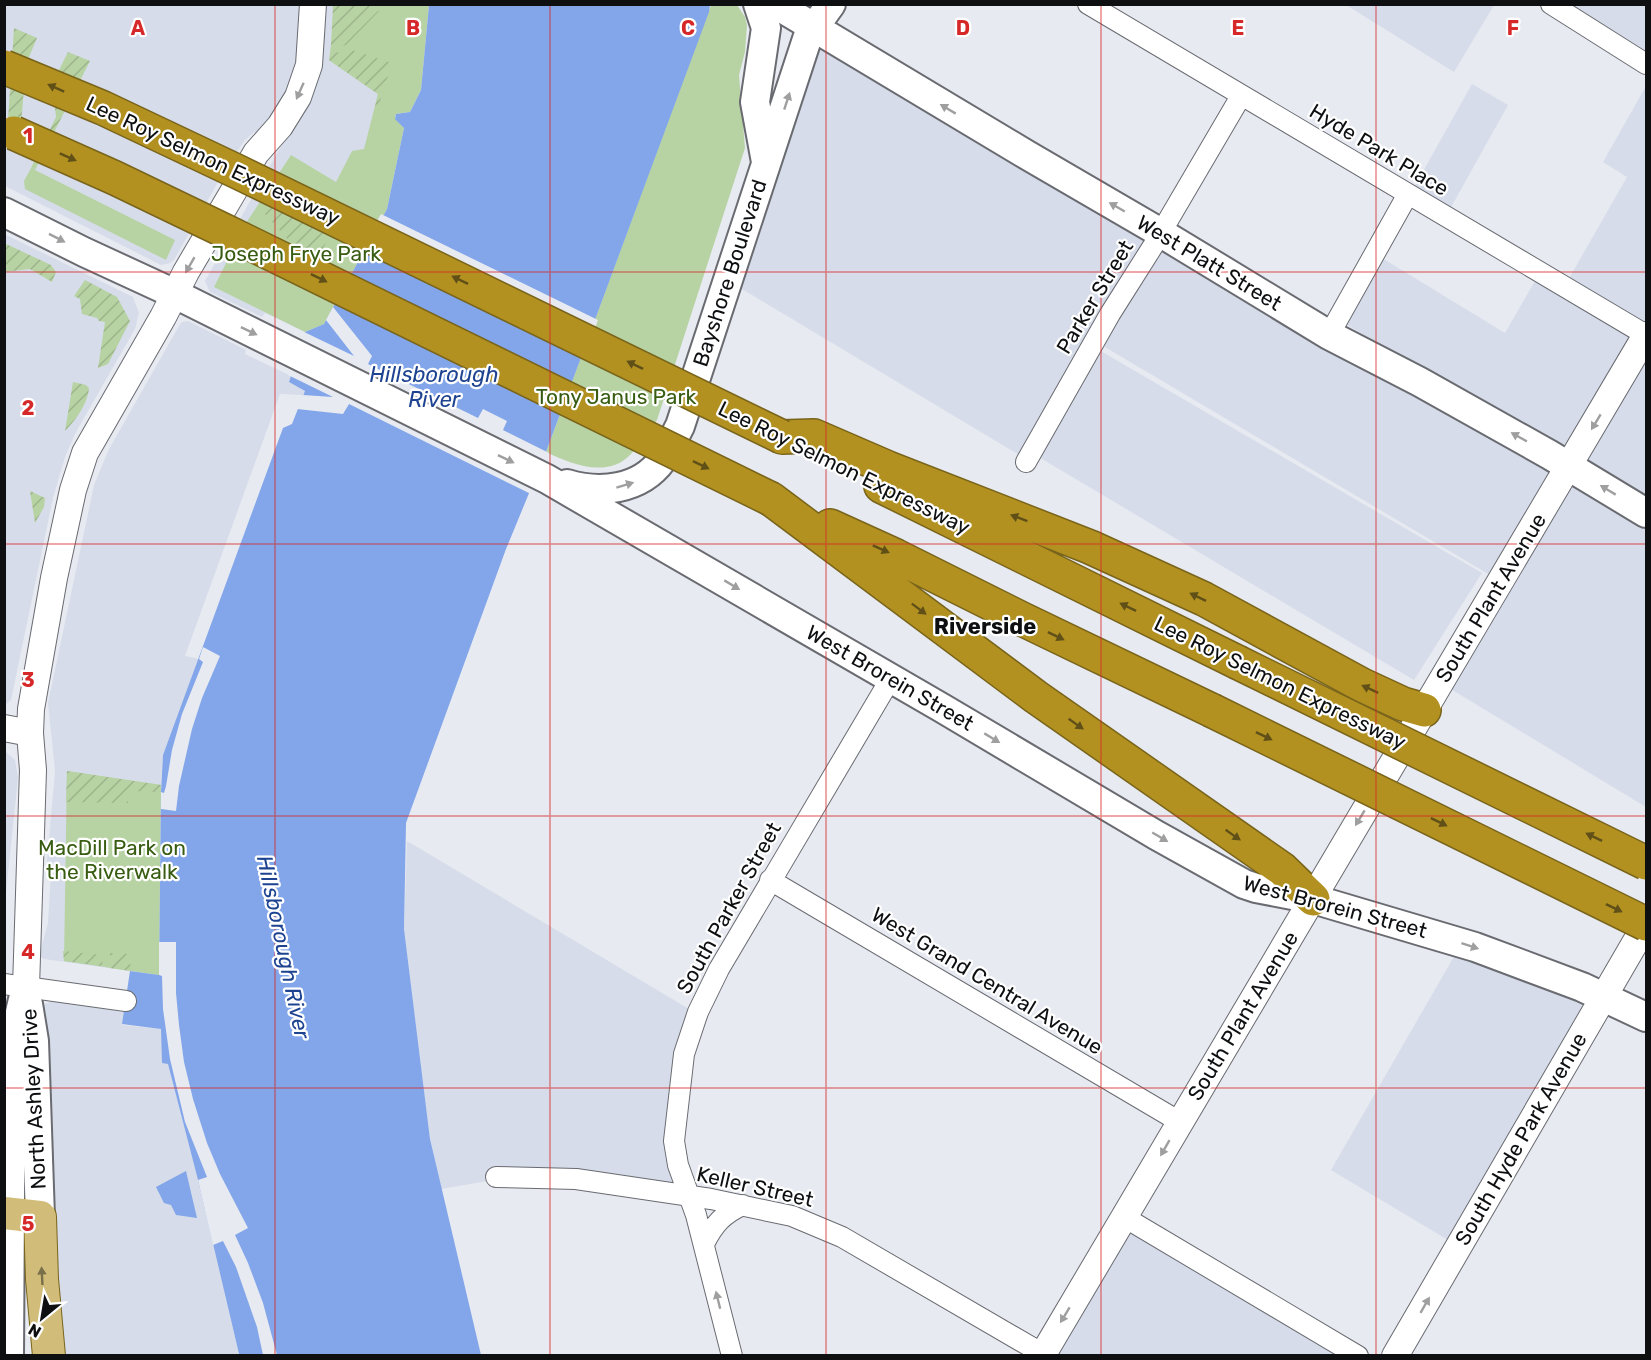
<svg xmlns="http://www.w3.org/2000/svg" width="1651" height="1360" font-family="Rubik,sans-serif">
<defs>
<pattern id="garden-furrows" width="10" height="10" patternUnits="userSpaceOnUse" patternTransform="scale(1.5)"><rect width="10" height="10" fill="#b7d3a3"/><path d="M-1 1l2-2M0 10L10 0M9 11l2-2" fill="none" stroke="#9cb48b"/></pattern>
</defs>
<rect width="100%" height="100%" fill="#e7eaf1"/>
<path fill="#d6dce9" d="M4,5H305L297,72L264,137L254,132L245,140L226,168L174,260L170,263L161,265L5,186Z
M324,5H429L305,332L265,313L262,317L210,292L205,281L303,107L321,57L324,40Z
M1346,5H1494L1454,72Z
M1556,5H1646V57Z
M818,28L1562,468L1495,578L1093,340L1026,459L737,286Z
M1472,84L1508,105L1444,220L1407,200Z
M1646,86V505L1339,320L1377,255L1505,333L1539,274L1563,289L1627,177L1603,162Z
M4,234L133,297L139,313L135,329L76,432L65,457L53,498L11,700L5,705Z
M188,321L246,350L245,354L291,376L289,382L305,391L303,395L280,394L185,656L199,659L163,755L161,785L159,975L44,959L39,956L48,923L51,873L47,861L55,771L48,703L94,485L109,449L179,326L182,322Z
M1099,350L1482,573L1414,680L1037,456Z
M1572,469L1646,515V807L1444,685Z
M5,751L15,760L18,778L5,902Z
M407,841L689,1009L681,1062L680,1188L511,1177L441,1189L430,1139L404,929Z
M1456,953L1607,1000L1453,1243L1331,1170Z
M53,1001L124,1012L122,1025L162,1029V1062L168,1064L198,1180L239,1355H61L41,1009L45,1004Z
M1126,1225L1345,1356H1042Z"/>
<path fill="#b7d3a3" d="M333,5H429L421,90L410,112L396,114L395,118L404,128L387,209L324,324L305,332L214,287L248,220L291,155L336,182L352,151L364,149L378,94L329,60L333,29Z
M711,5H737L745,17L747,25L745,52L739,75L745,148L657,420C649,431 641,444 631,454C608,479 571,464 546,452Z
M31,168L175,240L166,260L25,189L24,181Z
M67,771L161,785L159,975L64,961Z"/>
<path fill="url(#garden-furrows)" d="M333,5H372L379,11L346,45L339,47L331,45Z
M14,28L37,38L26,64L21,125L8,120Z
M352,50L392,63L378,108L375,107L378,94L329,60L334,53Z
M68,52L90,61L35,170L31,168L56,117L53,91L59,70Z
M276,202L345,207L313,267L265,214Z
M4,243L51,265L56,272L52,282L30,269L5,272Z
M85,280L117,297L130,321L108,364L98,368L105,322L99,321L97,318L82,314L80,299L74,296Z
M73,382L86,385L89,388C88,403 76,420 65,431Z
M30,491L45,498L44,507L35,523Z
M67,771L161,785V792L129,791L128,803L66,802Z
M63,951L103,955L102,966L64,961Z
M110,953L131,954L130,971L110,968Z"/>
<path fill="#82a6e9" d="M429,5H710L709,12L546,452L506,549L406,823L404,929L430,1139L481,1355H233L239,1354L198,1180L168,1064L162,1063L161,1029L122,1024L130,971L159,975L161,792L163,755L283,428L292,424L305,391L289,382L305,332L324,324L387,209L404,128L395,119L396,114L410,112L421,90Z
M186,1171L197,1218L176,1215L171,1205L164,1203L156,1187Z"/>
<path fill="#e7eaf1" d="M381,214L598,320L584,358L362,248Z
M333,307L372,356L368,364L478,418L483,409L507,421L503,430L549,453L533,495L349,404L343,414L297,409L303,395L333,397L288,375L302,331L354,356L326,320Z
M203,647L220,656L202,698L192,729L179,786L176,811L161,809V792L164,793L166,786L172,750L182,714L203,662L199,659Z
M159,942H176V993L179,1025L184,1062L193,1099L207,1143L220,1174L248,1228L235,1235L248,1263L263,1303L277,1355H263L257,1327L236,1267L223,1241L213,1245L198,1180L207,1177L185,1122L170,1059L163,1009L162,976L159,975Z"/>
<g fill="none" stroke-linecap="round" stroke-linejoin="round">
<defs>
<path id="minor" d="M1088,4L1646,335
M1551,4L1646,64
M1329,335L1408,194
M1026,462L1110,314L1153,246L1241,96
M770,880L1180,1122
M4,984L126,1001
M496,1177L576,1179L711,1199L792,1216L842,1237L1043,1354
M1124,1217L1358,1356
M704,1244C714,1224 723,1214 743,1205
M732,1356L696,1215L678,1165L674,1141L684,1054L698,1012L719,969L891,678"/>
<path id="tertiary" d="M4,728L30,733
M26,987L33,770L30,733L31,709L54,578L73,490L85,453L163,317L186,272L256,153L280,126L298,97L309,65L313,4
M1042,1356L1646,335
M1395,1356L1646,924"/>
<path id="secondary" d="M758,4L766,28L755,102L766,162
M775,4L1027,155L1161,233L1329,335L1420,382L1550,455L1646,513
M4,212L84,252L175,294L547,479L942,708L1156,835L1244,884L1256,888L1313,899L1475,947L1582,987L1646,1017
M567,484C600,494 640,490 662,460C669,450 674,437 680,426L808,36L831,4
M28,1004L34,1041L40,1217
M9,1356L11,1050L26,987"/>
<path id="primary" d="M4,1213L40,1217L42,1279L49,1356"/>
<path id="motorway" d="M782,437L814,436L888,468L1090,547L1204,599L1362,685L1403,704L1424,710
M881,486L1237,662
M771,499L1036,697L1282,869L1313,899
M830,526L896,556L1022,619L1211,710"/>
</defs>
<use href="#minor" stroke="#696b71" stroke-width="22"/>
<use href="#tertiary" stroke="#696b71" stroke-width="28"/>
<use href="#secondary" stroke="#696b71" stroke-width="32"/>
<use href="#primary" stroke="#79641b" stroke-width="34"/>
<use href="#motorway" stroke="#79641b" stroke-width="36"/>
<use href="#minor" stroke="#fff" stroke-width="20"/>
<use href="#tertiary" stroke="#fff" stroke-width="26"/>
<use href="#secondary" stroke="#fff" stroke-width="28"/>
<use href="#primary" stroke="#d1bd79" stroke-width="32"/>
<use href="#motorway" stroke="#b29120" stroke-width="33"/>
<defs>
<path id="motorway-bridge" d="M4,67L103,108L236,171L782,437
M14,133L115,178L225,231L771,499
M1237,662L1646,863
M1211,710L1646,924"/>
</defs>
<use href="#motorway-bridge" stroke="#79641b" stroke-width="36" stroke-linecap="butt"/>
<use href="#motorway-bridge" stroke="#b29120" stroke-width="33"/>
</g>
<defs><path id="oneway-solid" d="M-6-.8H1V-3.2L6.5 0L1 3.2V.8H-6Z" transform="scale(1.5)"/></defs>
<g fill="#605018">
<use href="#oneway-solid" transform="translate(56 88) rotate(-156)"/>
<use href="#oneway-solid" transform="translate(68 157) rotate(24)"/>
<use href="#oneway-solid" transform="translate(319 278) rotate(26)"/>
<use href="#oneway-solid" transform="translate(460 280) rotate(-154)"/>
<use href="#oneway-solid" transform="translate(635 365) rotate(-154)"/>
<use href="#oneway-solid" transform="translate(701 465) rotate(26)"/>
<use href="#oneway-solid" transform="translate(1019 518) rotate(-159)"/>
<use href="#oneway-solid" transform="translate(881 549) rotate(24)"/>
<use href="#oneway-solid" transform="translate(1198 597) rotate(-154)"/>
<use href="#oneway-solid" transform="translate(1128 607) rotate(-154)"/>
<use href="#oneway-solid" transform="translate(919 609) rotate(37)"/>
<use href="#oneway-solid" transform="translate(1056 636) rotate(26)"/>
<use href="#oneway-solid" transform="translate(1370 689) rotate(-155)"/>
<use href="#oneway-solid" transform="translate(1076 724) rotate(35)"/>
<use href="#oneway-solid" transform="translate(1264 736) rotate(26)"/>
<use href="#oneway-solid" transform="translate(1439 822) rotate(26)"/>
<use href="#oneway-solid" transform="translate(1233 835) rotate(35)"/>
<use href="#oneway-solid" transform="translate(1594 837) rotate(-154)"/>
<use href="#oneway-solid" transform="translate(1614 908) rotate(26)"/>
</g>
<g fill="#9f9fa0">
<use href="#oneway-solid" transform="translate(300 91) rotate(114)"/>
<use href="#oneway-solid" transform="translate(787 101) rotate(-72)"/>
<use href="#oneway-solid" transform="translate(948 109) rotate(-149)"/>
<use href="#oneway-solid" transform="translate(1117 207) rotate(-150)"/>
<use href="#oneway-solid" transform="translate(57 238) rotate(27)"/>
<use href="#oneway-solid" transform="translate(190 265) rotate(120)"/>
<use href="#oneway-solid" transform="translate(249 331) rotate(26)"/>
<use href="#oneway-solid" transform="translate(1596 422) rotate(121)"/>
<use href="#oneway-solid" transform="translate(1519 437) rotate(-151)"/>
<use href="#oneway-solid" transform="translate(506 459) rotate(26)"/>
<use href="#oneway-solid" transform="translate(625 485) rotate(-17)"/>
<use href="#oneway-solid" transform="translate(1608 490) rotate(-149)"/>
<use href="#oneway-solid" transform="translate(732 585) rotate(31)"/>
<use href="#oneway-solid" transform="translate(992 738) rotate(31)"/>
<use href="#oneway-solid" transform="translate(1360 818) rotate(121)"/>
<use href="#oneway-solid" transform="translate(1160 837) rotate(30)"/>
<use href="#oneway-solid" transform="translate(1470 946) rotate(18)"/>
<use href="#oneway-solid" transform="translate(1165 1148) rotate(120)"/>
<use href="#oneway-solid" transform="translate(718 1300) rotate(-104)"/>
<use href="#oneway-solid" transform="translate(1425 1305) rotate(-60)"/>
<use href="#oneway-solid" transform="translate(1065 1315) rotate(121)"/>
</g>
<use fill="#796f4a" href="#oneway-solid" transform="translate(42 1276) rotate(-93)"/>
<path fill="none" stroke="#d62828" stroke-width="1.5" stroke-opacity="0.55" d="M275,4V1356M550,4V1356M826,4V1356M1101,4V1356M1376,4V1356M4,272H1646M4,544H1646M4,816H1646M4,1088H1646"/>
<g text-anchor="middle" stroke-width="4.5" stroke-linejoin="round" paint-order="stroke">
<g font-size="21" fill="#0e0f11" stroke="#fff">
<text transform="translate(1379 150) rotate(31)" y="7">Hyde Park Place</text>
<text transform="translate(213 161) rotate(25)" y="7">Lee Roy Selmon Expressway</text>
<text transform="translate(1209 263) rotate(31)" y="7">West Platt Street</text>
<text transform="translate(730 273) rotate(-72)" y="7">Bayshore Boulevard</text>
<text transform="translate(1095 297) rotate(-59)" y="7">Parker Street</text>
<text transform="translate(844 468) rotate(26)" y="7">Lee Roy Selmon Expressway</text>
<text transform="translate(1491 598) rotate(-59)" y="7">South Plant Avenue</text>
<text transform="translate(890 678) rotate(30)" y="7">West Brorein Street</text>
<text transform="translate(1280 683) rotate(26)" y="7">Lee Roy Selmon Expressway</text>
<text transform="translate(1335 907) rotate(15)" y="7">West Brorein Street</text>
<text transform="translate(729 908) rotate(-61)" y="7">South Parker Street</text>
<text transform="translate(987 981) rotate(31)" y="7">West Grand Central Avenue</text>
<text transform="translate(1243 1016) rotate(-59)" y="7">South Plant Avenue</text>
<text transform="translate(34 1099) rotate(-93)" y="7">North Ashley Drive</text>
<text transform="translate(1521 1139) rotate(-60)" y="7">South Hyde Park Avenue</text>
<text transform="translate(755 1187) rotate(13)" y="7">Keller Street</text>
</g>
<g font-size="21" fill="#385d12" stroke="#fff">
<text x="296" y="261">Joseph Frye Park</text>
<text x="616" y="404">Tony Janus Park</text>
<text x="112" y="855">MacDill Park on<tspan x="112" dy="24">the Riverwalk</tspan></text>
</g>
<g font-size="22" font-style="italic" fill="#1e4391" stroke="#fff">
<text x="434" y="382">Hillsborough<tspan x="434" dy="25">River</tspan></text>
<text transform="translate(284 947) rotate(78)" y="8">Hillsborough River</text>
</g>
<g font-size="22" font-weight="bold" fill="#0e0f11" stroke="#fff">
<text x="985" y="634">Riverside</text>
</g>
</g>
<g font-size="20" text-anchor="middle" font-weight="bold" fill="#d62828" stroke="#fff" stroke-width="4.5" stroke-linejoin="round" paint-order="stroke">
<text x="138" y="35">A</text>
<text x="413" y="35">B</text>
<text x="688" y="35">C</text>
<text x="963" y="35">D</text>
<text x="1238" y="35">E</text>
<text x="1513" y="35">F</text>
<text x="28" y="143">1</text>
<text x="28" y="415">2</text>
<text x="28" y="687">3</text>
<text x="28" y="959">4</text>
<text x="28" y="1231">5</text>
</g>
<rect width="1651" height="1360" fill="none" stroke="#0e0f11" stroke-width="12"/>
<g transform="translate(42 1318) rotate(210)" stroke="#ffffff" stroke-width="4.5" paint-order="stroke">
<path d="M0-4.5L10 22L0 15L-10 22Z" fill="#0e0f11"/>
<text y="-9" font-size="16" font-weight="bold" text-anchor="middle" fill="#0e0f11">N</text>
</g>
</svg>
